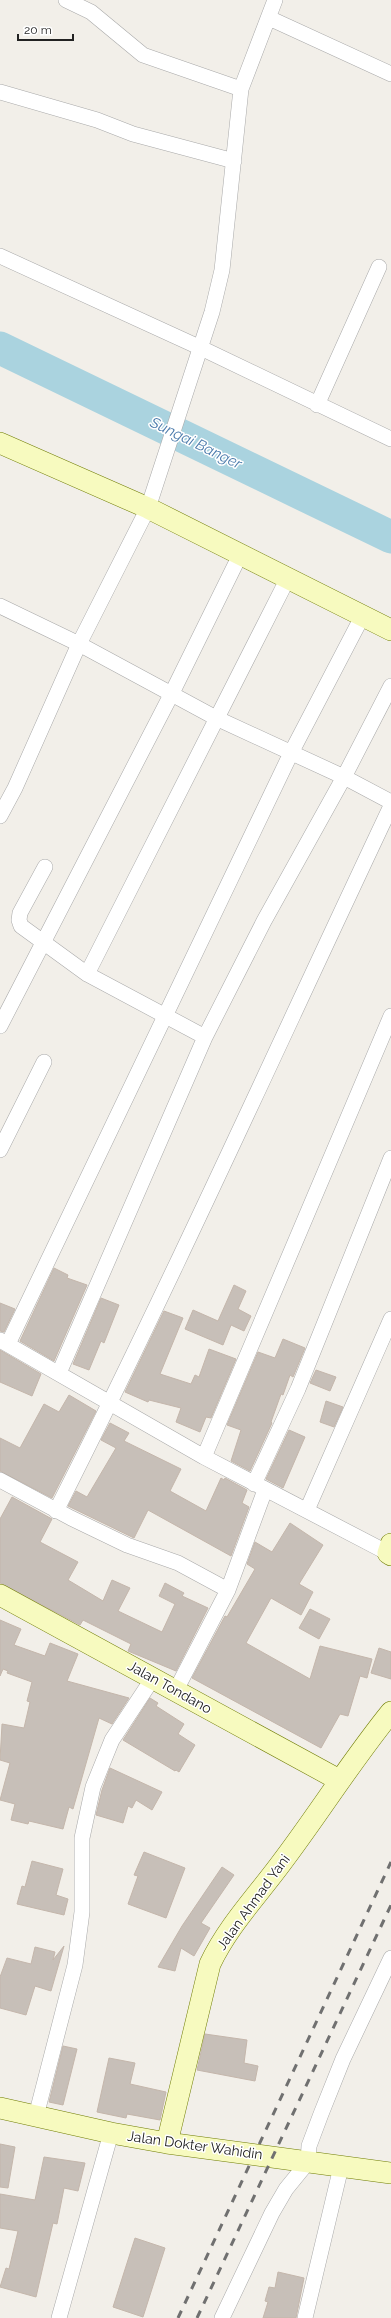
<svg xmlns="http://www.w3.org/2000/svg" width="391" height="2318" font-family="Raleway,sans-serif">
<rect width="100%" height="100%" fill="#f2efe9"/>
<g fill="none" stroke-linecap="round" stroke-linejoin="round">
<path stroke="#aad3df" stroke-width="33" d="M0,348L391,537"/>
</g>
<path fill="#c7bfb8" stroke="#c4b6ab" d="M54,1268L68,1275L67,1278L87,1285L54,1361L20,1341Z
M234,1285L246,1291L238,1309L251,1316L244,1331L231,1325L223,1345L185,1329L193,1310L218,1321Z
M101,1298L119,1305L104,1343L101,1341L89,1370L73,1364Z
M0,1303L15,1309L4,1332L0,1331Z
M164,1311L183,1318L160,1374L191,1384L195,1375L199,1377L209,1349L236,1359L211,1418L206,1417L200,1432L176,1422L181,1408L149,1400L148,1402L125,1392Z
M283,1339L305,1348L293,1377L290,1375L283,1395L281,1394L271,1422L272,1423L250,1471L231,1461L241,1430L227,1425L258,1352L275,1358Z
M0,1350L41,1374L32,1396L0,1382Z
M316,1370L336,1377L330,1391L310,1383Z
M69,1395L96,1411L52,1498L0,1471V1438L20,1448L44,1404L59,1412Z
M326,1401L343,1407L334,1427L320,1422Z
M110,1423L129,1433L124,1441L181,1469L170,1491L206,1511L221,1478L224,1480L225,1478L247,1490L242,1503L249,1507L231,1556L148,1510L134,1538L68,1506L76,1491L87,1497L116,1448L101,1440Z
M289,1430L305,1437L283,1488L266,1479Z
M12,1497L52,1519L40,1542L78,1562L68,1580L103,1601L112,1580L130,1588L118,1611L162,1632L175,1604L159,1596L165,1583L184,1593L182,1596L208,1608L176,1671L128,1651L131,1644L83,1620L80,1625L0,1583V1519Z
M290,1523L323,1545L299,1584L313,1592L301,1615L271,1598L246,1643L310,1679L320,1646L372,1659L367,1678L360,1676L348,1716L340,1714L321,1748L192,1678L225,1616L227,1617L255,1569L247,1564L255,1542L272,1552Z
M310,1609L330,1619L319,1639L299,1628Z
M0,1620L21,1629L14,1645L45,1656L50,1643L78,1654L67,1681L129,1698L112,1724L99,1718L73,1809L69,1807L63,1829L29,1821L28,1824L11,1820L15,1804L0,1800L10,1763L0,1760L2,1724L24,1728L30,1702L27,1701L32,1682L7,1673L8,1671L3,1669L0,1676Z
M379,1648L391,1652V1679L371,1673Z
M150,1698L158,1703L156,1706L184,1724L178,1734L195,1745L179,1772L176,1770L175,1771L123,1740Z
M110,1768L162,1792L152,1810L136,1800L132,1808L128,1806L123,1823L96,1815L102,1790Z
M144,1852L185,1868L166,1918L128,1904L138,1876L134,1875Z
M32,1861L63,1869L56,1895L68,1899L64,1915L17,1904L22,1886L25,1887Z
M222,1867L234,1875L201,1923L210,1928L194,1956L181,1948L175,1971L158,1967L182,1926Z
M64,1946L51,1991L35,1986L26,2015L0,2008V1977L7,1958L31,1964L35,1947L55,1952L53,1960Z
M205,2034L247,2040L244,2063L258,2066L255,2081L197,2070Z
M63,2046L77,2049L63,2105L49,2102Z
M109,2058L135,2063L130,2084L166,2092L160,2120L127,2114L126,2118L97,2112Z
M0,2144L15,2147L8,2188L0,2187Z
M44,2157L85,2163L78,2191L64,2188L57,2224L53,2223L36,2297L0,2287L6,2268L9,2269L18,2231L0,2228V2194L35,2200Z
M135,2238L165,2248L143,2317L113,2307Z
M278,2272L304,2278L296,2318H263L268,2302L265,2301L269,2287L275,2288Z"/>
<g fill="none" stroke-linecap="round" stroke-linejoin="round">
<defs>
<path id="street" d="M66,0L91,12L143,55L241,89
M269,18L391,74
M0,92L97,120L133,134L234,161
M0,256L201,348L391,439
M317,405L379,267
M0,606L79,644L216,718L344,777L391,802
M0,816L15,788L79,644L148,508L212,312L222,270L241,89L275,0
M45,867L20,913L19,920L21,926L87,974L205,1037
M87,974L288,578
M0,1026L172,693L240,555
M0,1150L44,1062
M0,1340L204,1457L388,1553
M8,1344L291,753L363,615
M59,1373L205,1037L264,921L344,777L391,686
M204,1457L391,1016
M0,1480L71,1518L127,1545L178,1563L228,1590
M254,1484L298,1389L391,1158
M307,1510L391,1319
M56,1511C173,1279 280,1041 391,806
M176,1690L228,1590L265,1490
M36,2116L75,1965L82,1912V1838L93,1787L112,1740L153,1678
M59,2318L111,2133
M222,2318L272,2213L286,2189L308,2162L309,2146L321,2114L343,2059L391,1958
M305,2318L341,2167"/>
<path id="secondary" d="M0,443L148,508L391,630
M391,1544L388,1553L391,1555
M0,1595L339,1780
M0,2108L111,2133L167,2143L391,2173
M167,2143L210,1964C228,1926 257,1896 282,1862C319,1813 352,1760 391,1712"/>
</defs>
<use href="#street" stroke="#a9a9a9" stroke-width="16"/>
<use href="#secondary" stroke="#707d05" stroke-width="22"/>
<use href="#street" stroke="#fff" stroke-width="15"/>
<use href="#secondary" stroke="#f7fabf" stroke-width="21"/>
<path stroke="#707070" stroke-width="3" stroke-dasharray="8 8" stroke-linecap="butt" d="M178,2318L391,1862
M197,2318L391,1905"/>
</g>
<g text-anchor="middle" stroke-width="3" stroke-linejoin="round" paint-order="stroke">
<g font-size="14" fill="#222" stroke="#fff">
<text transform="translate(170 1687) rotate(29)" y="5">Jalan Tondano</text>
<text transform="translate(253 1902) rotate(-54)" y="5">Jalan Ahmad Yani</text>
<text transform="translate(195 2145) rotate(8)" y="5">Jalan Dokter Wahidin</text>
</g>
<g font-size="15" font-style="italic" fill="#4a7aab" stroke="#fff">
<text transform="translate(196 443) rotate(26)" y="5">Sungai Banger</text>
</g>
</g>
<path d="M18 34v6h55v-6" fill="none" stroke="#222222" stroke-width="2"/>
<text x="24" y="34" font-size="12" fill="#222222" stroke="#ffffff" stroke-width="3" paint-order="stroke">20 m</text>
</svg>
